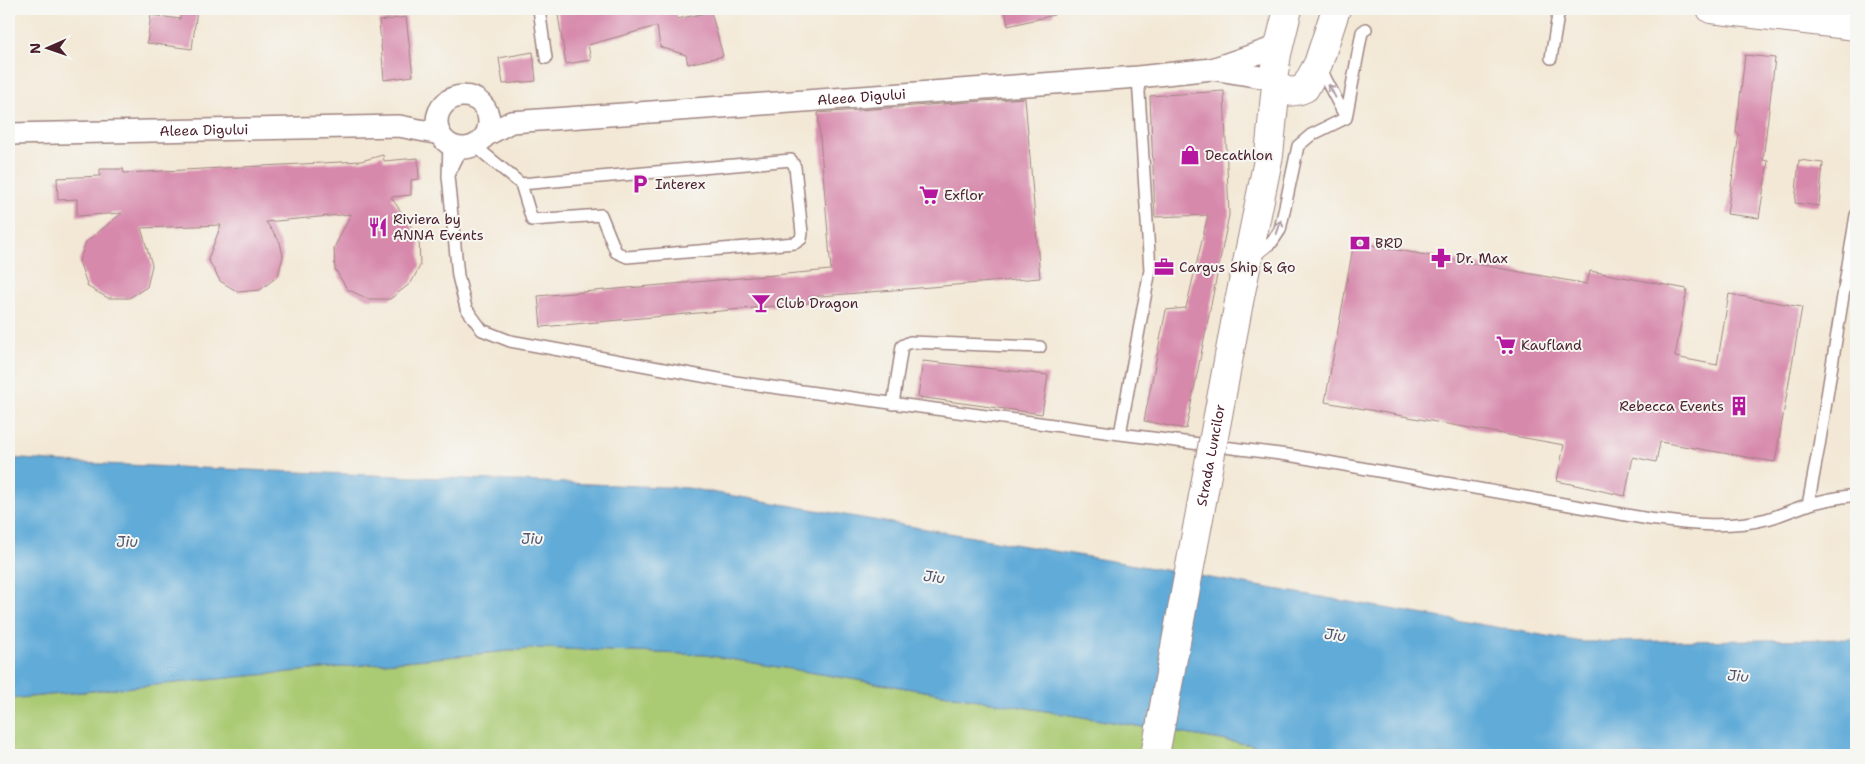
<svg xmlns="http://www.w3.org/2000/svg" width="1865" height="764" font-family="'Shantell Sans',sans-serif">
<rect width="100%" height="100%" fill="#f6f6f2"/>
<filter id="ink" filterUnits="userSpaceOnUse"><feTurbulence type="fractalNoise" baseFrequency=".02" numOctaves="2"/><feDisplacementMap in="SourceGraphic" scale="10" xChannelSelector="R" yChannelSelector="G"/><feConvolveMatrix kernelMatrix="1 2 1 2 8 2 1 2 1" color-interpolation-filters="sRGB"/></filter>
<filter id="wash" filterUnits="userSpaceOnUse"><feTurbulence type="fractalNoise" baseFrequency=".0096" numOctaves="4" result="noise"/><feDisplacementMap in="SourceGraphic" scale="20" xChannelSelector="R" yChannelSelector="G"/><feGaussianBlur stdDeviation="1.12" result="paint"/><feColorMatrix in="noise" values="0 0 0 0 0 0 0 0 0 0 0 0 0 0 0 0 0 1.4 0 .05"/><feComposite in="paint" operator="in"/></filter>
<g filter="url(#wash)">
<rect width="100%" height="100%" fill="#f3e8d5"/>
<path fill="#aaca73" stroke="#7a744f" d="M540,648L705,655L1313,755H9V699Z"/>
<path fill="#60abd8" stroke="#556582" d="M9,458L78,463L688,488L1582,642L1856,639V755H1313L705,655L540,648L9,699Z"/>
<g id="blocks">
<path fill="#d789ac" d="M181,9H197L192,49L147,43L151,15L180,19Z
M557,9H676L677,19L711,12L723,56L688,64L686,55L660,47L657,26L588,45L591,60L566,64Z
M1005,9H1053L1054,15L1008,26Z
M406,17L413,76L384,80L379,21Z
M533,52L536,81L503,84L499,58Z
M1745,55L1775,58L1763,160L1768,161L1759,218L1727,214L1739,134L1736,133Z
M1224,91L1229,215L1186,429L1144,421L1166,310L1186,308L1208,215L1155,217L1150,96Z
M1025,98L1040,278L809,297L810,303L541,327L538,296L831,270L818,113Z
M383,155L384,161L418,158L419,179L411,180V195L391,197L419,238L420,266L411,283L390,299H368L347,289L335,269L334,248L351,214L266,222L280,242L283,256L278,276L260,290L238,292L220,281L208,259L221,225L141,228L152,265L147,287L129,298H108L88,287L79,261L86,242L122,213L77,216V199L58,200L57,178L100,176V169H123L124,173L361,161Z
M1799,160L1823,163L1819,206L1795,203Z
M1354,242L1587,284L1590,271L1687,289L1675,357L1717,365L1729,294L1802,307L1775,462L1660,442L1656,462L1633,457L1625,496L1557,481L1564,445L1325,402Z
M923,361L1048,375L1042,414L918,397Z"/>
</g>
</g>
<g filter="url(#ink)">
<use href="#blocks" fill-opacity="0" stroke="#9e8480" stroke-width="1"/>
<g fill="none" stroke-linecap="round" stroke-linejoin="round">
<defs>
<path id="lane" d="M539,9L546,58
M1551,58L1559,9
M1319,66L1346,118
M1346,118L1362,32L1366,29
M449,144L448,176L458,276L466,308L482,330L510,341L735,382L1120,434L1150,270L1138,77
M475,146L521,184L532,220L601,215L616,252L627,257L795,243L801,239L802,233L795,167L791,160L521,184
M450,172L462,148
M1252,258L1272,242L1280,230L1298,146L1311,135L1346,118
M893,404L902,346L910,342L1040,347
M1120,434L1288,455L1649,519C1690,524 1727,529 1767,519C1781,515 1794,509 1807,505C1823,500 1840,497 1856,495
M1808,505L1819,446L1856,215"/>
<g id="street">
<path d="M1212,69L1273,79"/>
<circle cx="463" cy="122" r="26"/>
<path id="s1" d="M9,134L399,126L440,134"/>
<path id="s2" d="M485,136L511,122L1138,77L1212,69L1279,46"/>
</g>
<path id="secondary" d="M1288,9L1277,54L1273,79C1281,93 1292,94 1305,88L1318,64L1336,9
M1711,9L1856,26
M1239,302L1269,155L1276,85"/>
</defs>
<use href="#lane" stroke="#9e8480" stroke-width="14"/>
<use href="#street" stroke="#9e8480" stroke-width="24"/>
<use href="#secondary" stroke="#9e8480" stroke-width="30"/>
<use href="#lane" stroke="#fff" stroke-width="11"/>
<use href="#street" stroke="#fff" stroke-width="21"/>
<use href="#secondary" stroke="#fff" stroke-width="28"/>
<defs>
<g id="secondary-bridge">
<path id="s3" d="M1155,755L1239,302"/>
</g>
</defs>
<use href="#secondary-bridge" stroke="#9e8480" stroke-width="30" stroke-linecap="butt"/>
<use href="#secondary-bridge" stroke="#fff" stroke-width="28"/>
</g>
<defs><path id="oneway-shaft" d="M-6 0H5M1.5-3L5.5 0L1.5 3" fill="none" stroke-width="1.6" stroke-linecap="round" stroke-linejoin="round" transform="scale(1.25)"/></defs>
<g stroke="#ae9aa0">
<use href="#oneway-shaft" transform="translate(1332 91) rotate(-118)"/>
<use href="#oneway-shaft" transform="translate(1279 227) rotate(-71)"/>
</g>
</g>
<defs>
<symbol id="shop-bare" viewBox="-9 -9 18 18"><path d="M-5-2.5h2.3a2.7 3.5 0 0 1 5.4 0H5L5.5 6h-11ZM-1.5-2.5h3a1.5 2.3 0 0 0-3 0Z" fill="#b5179e" stroke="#f6f6f2" stroke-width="2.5" paint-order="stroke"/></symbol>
<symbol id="parking-bare" viewBox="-9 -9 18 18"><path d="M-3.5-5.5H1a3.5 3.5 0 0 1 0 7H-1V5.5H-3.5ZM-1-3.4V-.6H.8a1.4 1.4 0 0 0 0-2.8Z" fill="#b5179e" stroke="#f6f6f2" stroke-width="2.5" paint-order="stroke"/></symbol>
<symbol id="supermarket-bare" viewBox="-9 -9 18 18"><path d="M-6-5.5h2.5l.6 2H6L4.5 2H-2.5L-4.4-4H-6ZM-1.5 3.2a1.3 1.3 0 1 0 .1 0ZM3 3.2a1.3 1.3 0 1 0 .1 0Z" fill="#b5179e" stroke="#f6f6f2" stroke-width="2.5" paint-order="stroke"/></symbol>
<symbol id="restaurant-bare" viewBox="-9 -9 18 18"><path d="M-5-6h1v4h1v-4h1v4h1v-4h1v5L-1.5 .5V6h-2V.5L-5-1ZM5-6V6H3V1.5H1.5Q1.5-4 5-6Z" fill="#b5179e" stroke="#f6f6f2" stroke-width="2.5" paint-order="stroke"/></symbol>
<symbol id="bank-bare" viewBox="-9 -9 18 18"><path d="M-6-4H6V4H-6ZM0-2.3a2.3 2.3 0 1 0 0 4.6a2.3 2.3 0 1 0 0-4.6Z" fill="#b5179e" stroke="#f6f6f2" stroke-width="2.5" paint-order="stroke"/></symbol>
<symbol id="pharmacy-bare" viewBox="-9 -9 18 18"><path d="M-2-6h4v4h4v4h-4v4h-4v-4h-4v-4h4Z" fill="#b5179e" stroke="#f6f6f2" stroke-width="2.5" paint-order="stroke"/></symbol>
<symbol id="office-bare" viewBox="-9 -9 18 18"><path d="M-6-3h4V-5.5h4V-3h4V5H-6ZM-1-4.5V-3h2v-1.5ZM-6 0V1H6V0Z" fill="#b5179e" stroke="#f6f6f2" stroke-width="2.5" paint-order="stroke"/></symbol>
<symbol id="bar-bare" viewBox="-9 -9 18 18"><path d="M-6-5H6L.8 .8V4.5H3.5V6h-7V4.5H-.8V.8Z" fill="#b5179e" stroke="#f6f6f2" stroke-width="2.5" paint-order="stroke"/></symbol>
<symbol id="building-bare" viewBox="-9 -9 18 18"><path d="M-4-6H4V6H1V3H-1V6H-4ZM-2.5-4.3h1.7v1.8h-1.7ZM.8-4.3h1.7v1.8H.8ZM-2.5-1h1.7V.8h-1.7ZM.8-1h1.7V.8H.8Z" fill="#b5179e" stroke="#f6f6f2" stroke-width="2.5" paint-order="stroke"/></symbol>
</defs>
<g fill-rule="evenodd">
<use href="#shop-bare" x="1176" y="141" width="28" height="28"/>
<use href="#parking-bare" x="626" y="170" width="28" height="28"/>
<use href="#supermarket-bare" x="915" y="181" width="28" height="28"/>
<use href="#restaurant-bare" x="364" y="213" width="28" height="28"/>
<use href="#bank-bare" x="1346" y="229" width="28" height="28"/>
<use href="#pharmacy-bare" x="1427" y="244" width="28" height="28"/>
<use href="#office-bare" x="1150" y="253" width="28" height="28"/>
<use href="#bar-bare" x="747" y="289" width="28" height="28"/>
<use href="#supermarket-bare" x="1492" y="331" width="28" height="28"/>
<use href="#building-bare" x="1725" y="392" width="28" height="28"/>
</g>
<g text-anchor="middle" stroke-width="4" stroke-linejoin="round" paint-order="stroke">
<g font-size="14" fill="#4a1f2b" stroke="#f6f6f2">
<text dy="5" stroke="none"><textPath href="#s2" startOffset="381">Aleea Digului</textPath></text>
<text dy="5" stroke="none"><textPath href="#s1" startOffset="195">Aleea Digului</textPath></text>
<text dy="5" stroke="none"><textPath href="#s3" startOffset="305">Strada Luncilor</textPath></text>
</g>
<g font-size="14" fill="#4a1f2b" stroke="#f6f6f2" text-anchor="start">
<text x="1205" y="160">Decathlon</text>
<text x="655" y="189">Interex</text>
<text x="944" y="200">Exflor</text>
<text x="393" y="224">Riviera by<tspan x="393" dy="16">ANNA Events</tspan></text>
<text x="1375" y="248">BRD</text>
<text x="1456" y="263">Dr. Max</text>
<text x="1179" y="272">Cargus Ship &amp; Go</text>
<text x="776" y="308">Club Dragon</text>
<text x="1521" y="350">Kaufland</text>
<text x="1724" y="411" text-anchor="end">Rebecca Events</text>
</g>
<g font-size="15" font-style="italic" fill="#535770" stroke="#f6f6f2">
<text x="532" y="544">Jiu</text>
<text x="127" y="547">Jiu</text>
<text transform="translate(934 577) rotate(8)" y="5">Jiu</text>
<text transform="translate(1335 635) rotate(8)" y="5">Jiu</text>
<text transform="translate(1738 676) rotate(5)" y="5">Jiu</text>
</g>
</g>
<rect width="1865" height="764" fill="none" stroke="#f6f6f2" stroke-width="30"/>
<g transform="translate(48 48) rotate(268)" stroke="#f6f6f2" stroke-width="4" paint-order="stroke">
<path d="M0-4L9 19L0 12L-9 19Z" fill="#4a1f2b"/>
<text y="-8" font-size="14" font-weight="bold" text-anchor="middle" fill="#4a1f2b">N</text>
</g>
</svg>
